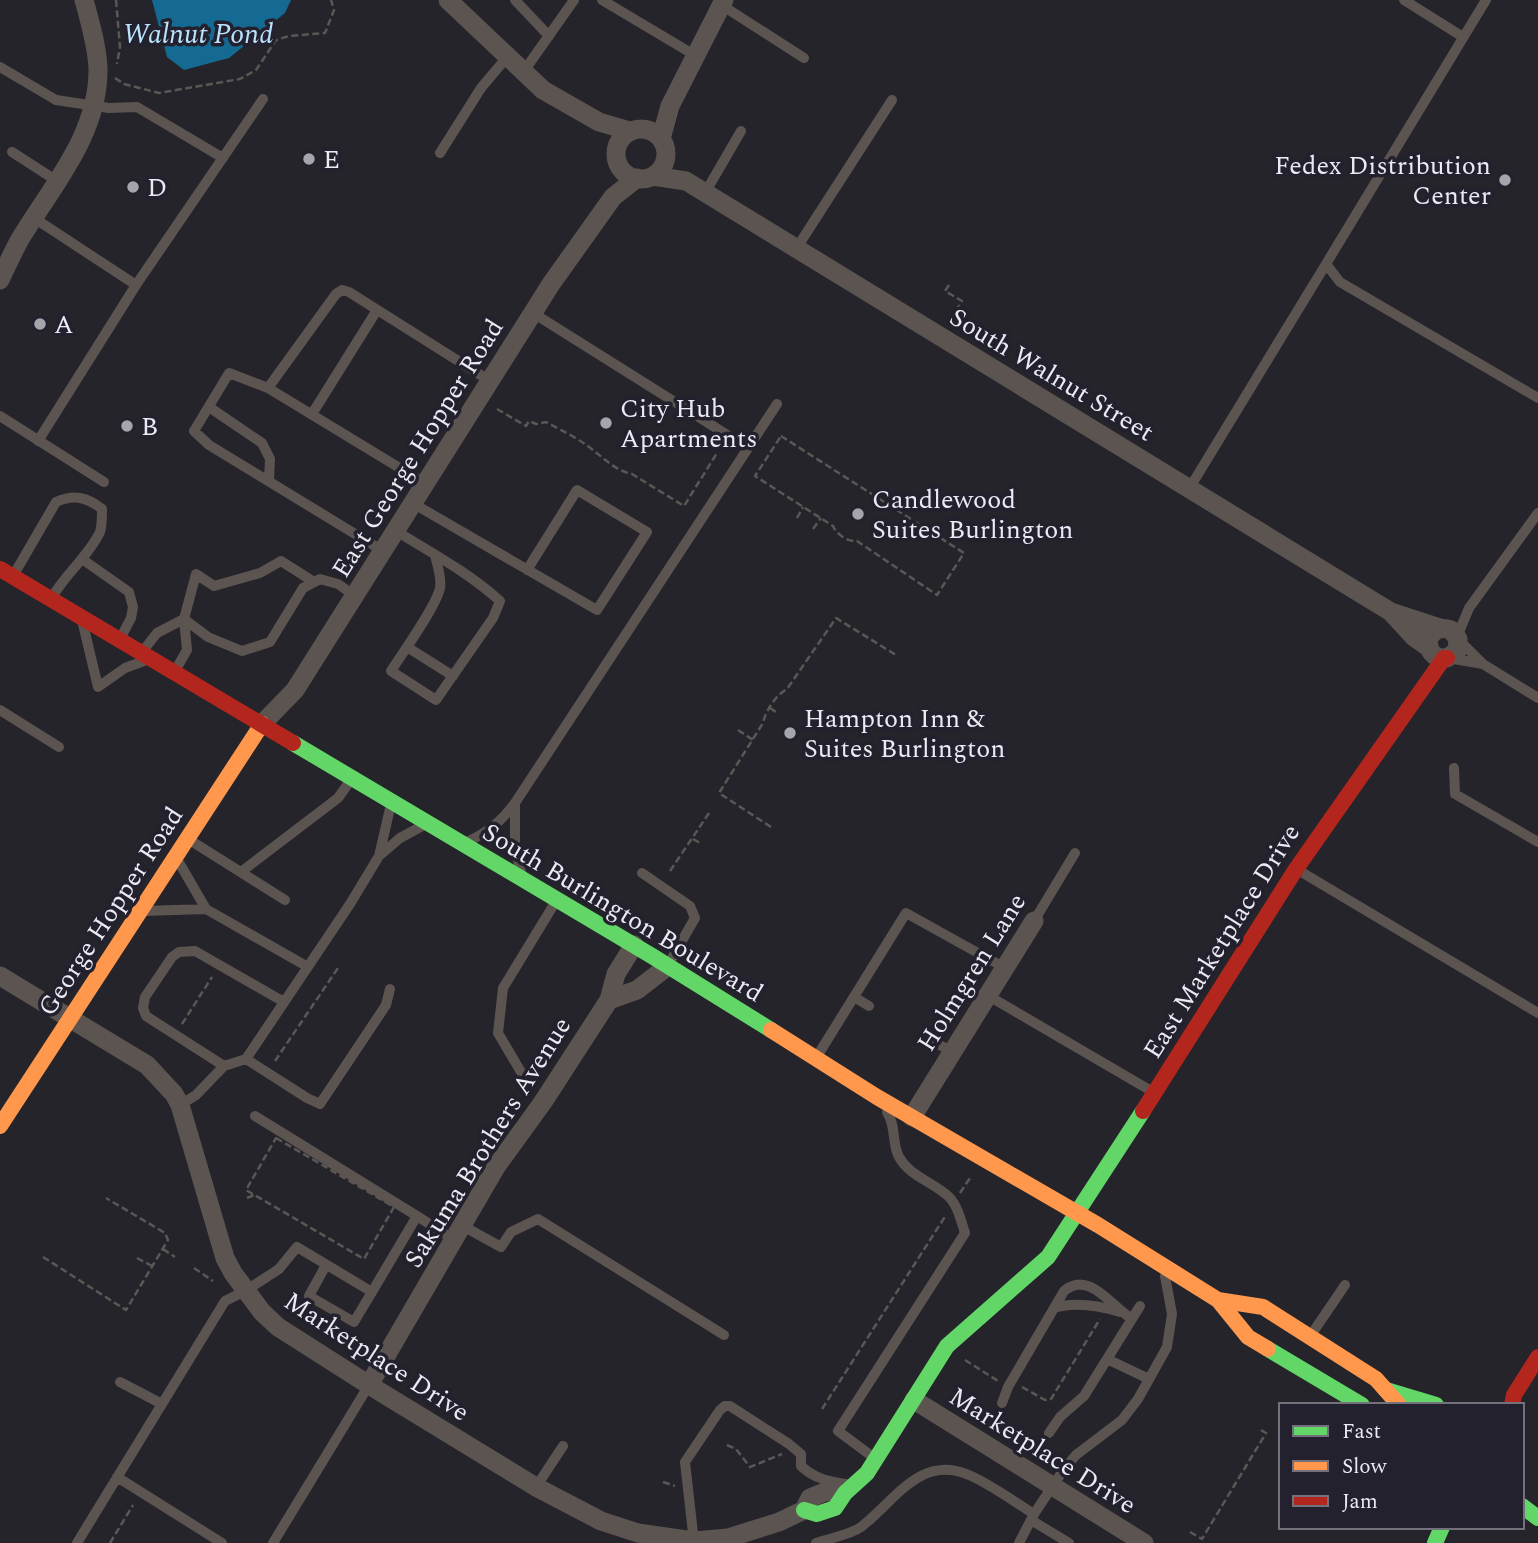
<svg xmlns="http://www.w3.org/2000/svg" width="1538" height="1543" font-family="Spectral,serif">
<rect width="100%" height="100%" fill="#24242a"/>
<path fill="#156a94" d="M152,0H291L285,13L229,58L184,70L167,57Z"/>
<g fill="none" stroke-linecap="round" stroke-linejoin="round">
<path stroke="#5c5755" stroke-width="2.5" stroke-dasharray="7 3.5" stroke-linecap="butt" d="M116,0L120,47L117,64
M115,78L124,84L159,93L240,79L256,70L276,40L289,36L325,33L334,10L331,0
M949,285L945,291L962,301L949,321
M497,409L526,426L529,421L536,424L546,422C559,429 573,436 585,444C601,455 613,470 632,474L684,506L717,453
M781,436L964,553L937,595L857,541C848,542 837,535 833,526L755,476Z
M797,518L803,507
M813,529L821,518
M770,708L776,712
M738,730L753,740
M771,827L719,793L763,723C766,710 776,695 787,689L836,618L896,655
M693,839L700,843
M670,871L709,813
M182,1024L212,977
M275,1061L338,968
M276,1138L394,1207L364,1259L246,1190Z
M960,1193L970,1178
M247,1198L254,1195
M163,1249L175,1257
M43,1257L126,1310L168,1240L165,1233L106,1198
M137,1258L152,1266
M194,1268L213,1281
M965,1360L998,1381
M1022,1387L1045,1400L1051,1399L1100,1319
M822,1409L946,1215
M727,1445L736,1449L750,1467L782,1454
M663,1482L675,1486
M1190,1532L1202,1539L1266,1433L1259,1429
M110,1543L133,1505"/>
<path stroke="#5c5450" stroke-width="10" d="M515,0L549,36
M602,0L696,56
M1404,0L1463,37
M1486,0L1326,264L1340,282L1538,398
M723,6L804,58
M0,67L56,100L109,108L137,107L223,158
M524,71L574,0
M12,152L57,181
M440,153L481,88L508,56
M705,193L741,131
M34,218L136,285
M796,249L892,100
M533,313L748,448
M268,388L336,294L342,290L349,292L490,381
M209,407L262,443L270,459L269,481
M312,414L377,310
M0,416L104,482
M38,441L136,285L263,99
M1189,489L1326,264
M414,504L597,610L647,532L577,490L527,570
M396,531C432,553 469,573 500,601L493,618L436,700L391,671C403,652 436,607 440,588C442,577 437,565 435,555
M383,551L209,445L194,431L229,373L268,388L426,484
M82,559L129,592L133,607L131,618L120,639
M13,576L56,502C74,494 87,497 102,509C102,516 102,526 100,532C88,557 66,573 53,596
M184,619L208,637L242,651L270,642L303,588L320,579L338,584L355,596
M83,624L98,687L125,668L144,661
M1457,637L1469,608L1538,513
M1460,641L1483,664L1538,698
M407,647L453,676
M142,652L157,633L184,619
M1448,658L1483,664
M175,671L187,650L184,619L196,574L214,586L260,573L281,561L314,582
M0,710L59,747
M1454,768L1455,794L1538,842
M515,804V849L521,872
M188,839L285,900
M467,842C488,832 501,822 515,803L777,404
M379,856L400,838L424,825
M177,859L206,909L308,967
M1298,870L1538,1013
M241,872L338,798L350,781
M642,873L690,906L695,918L668,965
M145,911L206,909
M1034,921L1075,853
M987,995L1153,1092
M854,997L869,1006
M933,1041L952,1052
M816,1058L906,913L1005,968
M246,1059L307,1098L320,1104L386,1005L390,989
M224,1066L146,1016L143,1008L145,997L172,957L179,952L195,951L284,1002
M521,1072L498,1033L503,988L556,901
M180,1105L196,1095L224,1066L246,1059L350,904L379,856L391,804
M255,1116L417,1216
M461,1225L501,1247L511,1232L538,1219L724,1335
M326,1265L309,1296L354,1322L372,1292
M1054,1308C1074,1302 1100,1306 1120,1312
M1311,1335L1345,1285
M1107,1359L1149,1379
M120,1382L162,1404
M1002,1403L1008,1387L1064,1291C1089,1270 1111,1306 1132,1319
M1049,1433L1060,1417L1084,1396L1140,1306
M873,1457L838,1431L965,1233C961,1221 958,1206 949,1197C934,1182 908,1176 898,1155C892,1141 896,1126 887,1112
M117,1477L222,1543
M536,1487L563,1446
M1031,1520L1069,1543
M694,1542L685,1462L720,1410L725,1406H730L789,1444L801,1454V1466C815,1479 828,1481 846,1484
M77,1543L225,1301L245,1291L279,1269L297,1247L372,1292L417,1216L453,1239
M273,1543L369,1385
M816,1543C830,1538 850,1535 861,1527C895,1501 920,1454 969,1475C992,1485 1013,1501 1034,1514
M1019,1543L1034,1514L1064,1469L1076,1455L1122,1420L1138,1399L1167,1347L1172,1314L1165,1276"/>
<path stroke="#5c5450" stroke-width="19" d="M448,0L543,90L599,122L630,131
M616 154a25 25 0 1 1 50 0a25 25 0 1 1-50 0Z
M661,139L670,106L724,0
M653,176L686,181L1391,612L1440,628
M0,280C6,267 12,254 19,241C51,187 99,135 98,68C97,46 90,22 84,0
M1392,613L1414,637L1428,647
M1444,658C1433,658 1429,651 1428,641C1432,630 1440,626 1451,630L1458,639L1457,651L1447,658
M262,724L295,690L551,284L613,197L637,178
M0,976L147,1065L174,1094L180,1105L225,1258L233,1273L262,1312L278,1327L369,1385L536,1487L601,1521L638,1533L694,1541L728,1538L779,1522L804,1510L810,1498L827,1491L841,1495
M609,1000L637,990L668,966
M912,1117L1034,921
M369,1385L496,1167L543,1102L609,1000L616,974L634,945
M914,1400L1144,1543"/>
<path stroke="#63d668" stroke-width="16" d="M293,743L652,956L771,1030
M1268,1349L1362,1405
M1386,1390L1436,1405
M1522,1506L1538,1518
M804,1510L817,1514L835,1508L845,1493L867,1473L947,1346L1048,1257L1143,1111
M1435,1543L1442,1527"/>
<path stroke="#ff974d" stroke-width="16" d="M771,1030L877,1097L1098,1225L1218,1300L1248,1337L1268,1349
M0,1126L262,724
M1218,1300L1263,1307L1376,1379L1399,1405"/>
<path stroke="#b3261e" stroke-width="16" d="M0,569L293,743
M1143,1111L1296,869L1444,658H1447
M1512,1405L1514,1395L1538,1357"/>
</g>
<g fill="#a5a5ac" stroke="#22212d" stroke-width="2.5">
<circle cx="309" cy="159" r="7"/>
<circle cx="1505" cy="180" r="7"/>
<circle cx="133" cy="187" r="7"/>
<circle cx="40" cy="324" r="7"/>
<circle cx="606" cy="423" r="7"/>
<circle cx="127" cy="426" r="7"/>
<circle cx="858" cy="514" r="7"/>
<circle cx="790" cy="733" r="7"/>
</g>
<g text-anchor="middle" stroke-width="7" stroke-linejoin="round" paint-order="stroke">
<g font-size="26" fill="#ebeaf2" stroke="#22212d" text-anchor="start">
<text x="323" y="168">E</text>
<text x="1491" y="174" text-anchor="end">Fedex Distribution<tspan x="1491" dy="30">Center</tspan></text>
<text x="147" y="196">D</text>
<text x="54" y="333">A</text>
<text x="620" y="417">City Hub<tspan x="620" dy="30">Apartments</tspan></text>
<text x="141" y="435">B</text>
<text x="872" y="508">Candlewood<tspan x="872" dy="30">Suites Burlington</tspan></text>
<text x="804" y="727">Hampton Inn &amp;<tspan x="804" dy="30">Suites Burlington</tspan></text>
</g>
<g font-size="26" fill="#ebeaf2" stroke="#22212d">
<text transform="translate(1052 374) rotate(31)" y="9">South Walnut Street</text>
<text transform="translate(417 448) rotate(-58)" y="9">East George Hopper Road</text>
<text transform="translate(110 911) rotate(-57)" y="9">George Hopper Road</text>
<text transform="translate(623 912) rotate(31)" y="9">South Burlington Boulevard</text>
<text transform="translate(1221 941) rotate(-58)" y="9">East Marketplace Drive</text>
<text transform="translate(971 972) rotate(-58)" y="9">Holmgren Lane</text>
<text transform="translate(487 1142) rotate(-58)" y="9">Sakuma Brothers Avenue</text>
<text transform="translate(377 1356) rotate(33)" y="9">Marketplace Drive</text>
<text transform="translate(1043 1450) rotate(32)" y="9">Marketplace Drive</text>
</g>
<g font-size="28" font-style="italic" fill="#bce3fe" stroke="#22212d">
<text x="198" y="43">Walnut Pond</text>
</g>
</g>
<rect x="1279" y="1403" width="245" height="126" fill="#22212d" stroke="#72717c" stroke-width="2"/>
<rect x="1293" y="1426" width="35" height="10" fill="#63d668" stroke="#72717c" stroke-width="2"/>
<text x="1342" y="1438" font-size="21" fill="#ebeaf2">Fast</text>
<rect x="1293" y="1461" width="35" height="10" fill="#ff974d" stroke="#72717c" stroke-width="2"/>
<text x="1342" y="1473" font-size="21" fill="#ebeaf2">Slow</text>
<rect x="1293" y="1496" width="35" height="10" fill="#b3261e" stroke="#72717c" stroke-width="2"/>
<text x="1342" y="1508" font-size="21" fill="#ebeaf2">Jam</text>
</svg>
